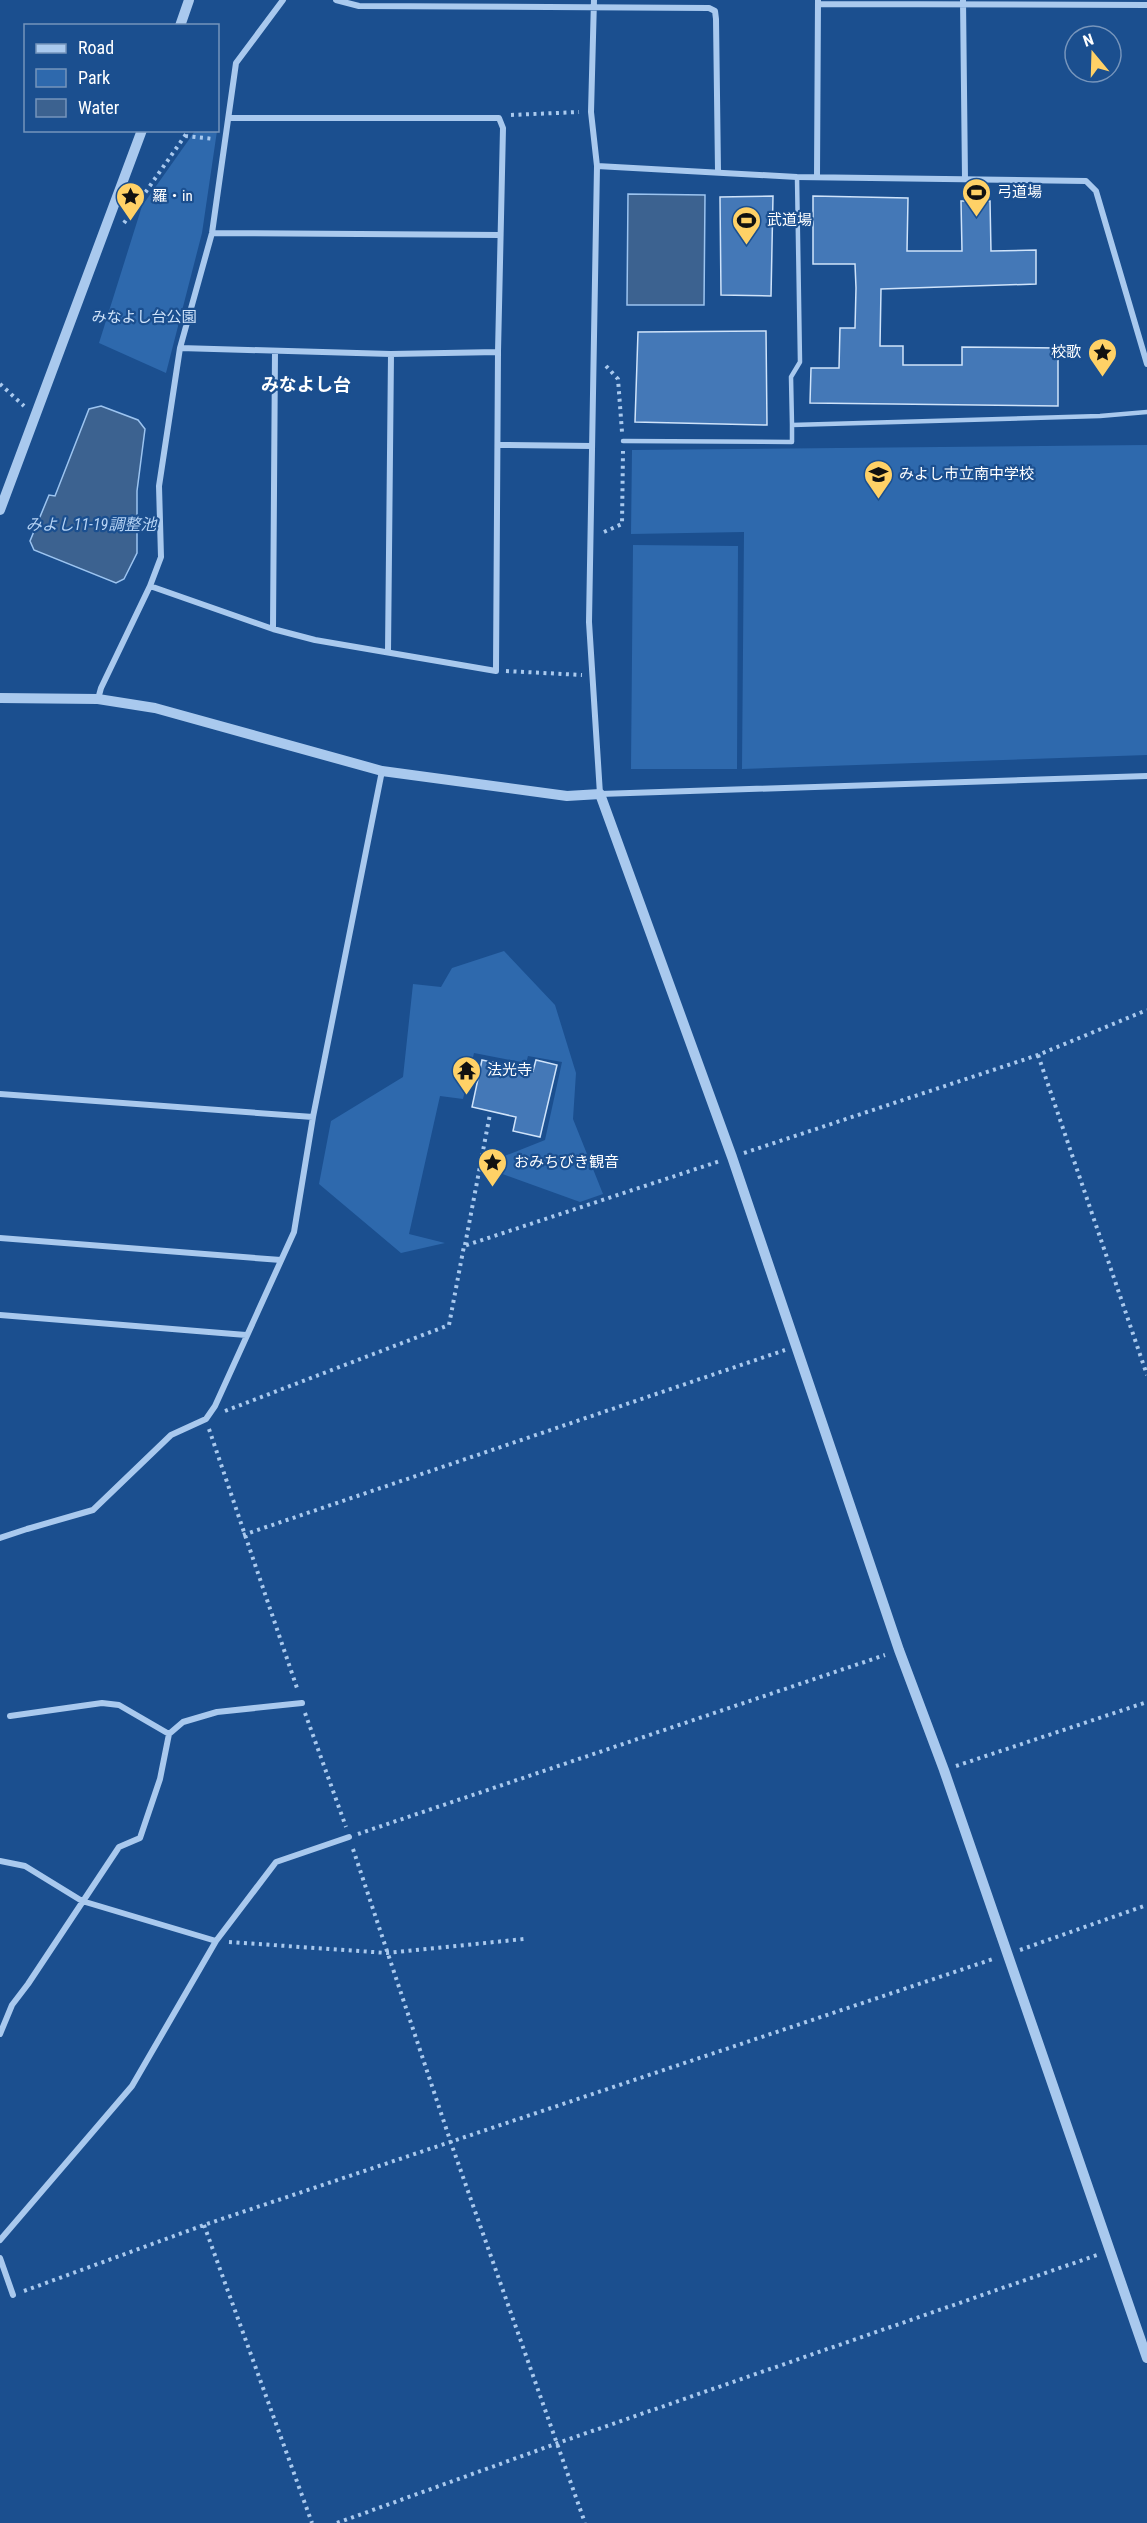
<svg xmlns="http://www.w3.org/2000/svg" width="1147" height="2523" font-family="'Roboto Condensed','Noto Sans JP',sans-serif">
<rect width="100%" height="100%" fill="#1b4f8f"/>
<path fill="#2e69ad" d="M195,131H217L202,233L166,373L99,343L142,206Z
M1147,445V755L742,769L744,532L631,534L632,450Z
M633,545L738,546L737,769H631Z
M504,951L555,1005L576,1073L573,1119L603,1194L580,1202L494,1171L497,1159L545,1140L562,1062L528,1056L526,1063L474,1053L463,1099L440,1096L409,1234L445,1243L401,1253L319,1184L331,1121L403,1077L413,984L441,987L452,968Z"/>
<path fill="#3c6290" stroke="#9cc4f0" stroke-width="1.5" d="M628,194L705,195L704,305H627Z
M101,406L138,420L145,429L137,491V553L124,579L116,583L34,550L30,541L49,495L55,496L89,409Z"/>
<path fill="#4478b7" stroke="#cfe3fa" stroke-width="1.5" d="M773,196L771,296L721,295L720,197Z
M813,196L908,198L907,251H962L961,201H990L991,251L1036,250V284L881,289L880,346H903V365H962V347L1058,348V406L810,403L811,368H839L840,328H855L856,288L855,264H813Z
M766,331L767,425L635,422L638,332Z
M482,1060L533,1071L536,1060L557,1065L540,1137L513,1131L516,1117L472,1107Z"/>
<g fill="none" stroke-linecap="round" stroke-linejoin="round">
<path stroke="#a9c9ee" stroke-width="4" stroke-dasharray="3 4.5" stroke-linecap="butt" d="M511,115L579,112
M185,136L214,139
M124,223L189,130
M606,366L618,379L622,432
M0,384L24,406
M604,532L622,524L623,451
M506,671L582,675
M1038,1055L1147,1375
M744,1153L1038,1055L1147,1010
M465,1245L490,1114
M225,1411L449,1325L464,1246L720,1161
M209,1429L298,1691
M243,1535L785,1350
M305,1713L346,1827
M956,1766L1147,1702
M358,1834L885,1655
M353,1849L451,2143L585,2523
M229,1942L387,1953L524,1939
M1020,1950L1147,1905
M204,2225L312,2523
M24,2291L204,2225L996,1958
M337,2523L558,2443L1097,2255"/>
<path stroke="#a9c9ee" stroke-width="4.5" d="M792,425L791,377L800,362L797,177
M623,441L792,442V425L1100,416L1147,412"/>
<path stroke="#a9c9ee" stroke-width="6" d="M336,0L359,6L709,8L715,11L716,19L718,171
M594,0L591,112L597,166
M963,0L965,179
M818,4L1147,5
M229,118H499L503,128L498,352L496,671L315,640L273,629L150,586L161,557L159,486L180,348L212,233L236,63L283,0
M817,176L818,0
M212,233L500,235
M180,348L391,354L498,352
M1147,364L1096,191L1086,181L797,177L597,166L589,622L600,794L1147,776
M499,445L592,446
M273,629L275,351
M388,652L391,354
M98,699L101,688L150,586
M0,1094L313,1117
M0,1238L281,1260
M0,1315L246,1335
M0,1538L27,1529L93,1510L171,1435L206,1419L215,1406L294,1232L313,1117L382,771
M10,1716L102,1703L119,1705L169,1734L183,1722L217,1712L302,1703
M0,1861L25,1866L82,1901L216,1941
M0,2034L12,2005L28,1984L119,1847L140,1838L160,1779L169,1734
M0,2240L132,2086L216,1941L276,1862L349,1837
M0,2258L13,2295"/>
<path stroke="#a9c9ee" stroke-width="10" d="M180,26L189,0
M0,510L142,130
M0,698L98,699L155,708L382,771L567,796L600,794L732,1157L899,1650L944,1770L1147,2358"/>
</g>
<defs>
<symbol id="stadium-pin" viewBox="-11 -11 22 30"><path d="M0 17L-7.5 6A9.5 9.5 0 1 1 7.5 6Z" fill="#ffd166" stroke="#1b4f8f"/><path d="M0-5a6.5 5 0 1 0 0 10a6.5 5 0 1 0 0-10ZM-3.5-1.8h7v3.6h-7Z" fill="#111"/></symbol>
<symbol id="sight-pin" viewBox="-11 -11 22 30"><path d="M0 17L-7.5 6A9.5 9.5 0 1 1 7.5 6Z" fill="#ffd166" stroke="#1b4f8f"/><path d="M0-6L1.8-2.2L6-1.7L2.9 1.2L3.7 5.4L0 3.3L-3.7 5.4L-2.9 1.2L-6-1.7L-1.8-2.2Z" fill="#111"/></symbol>
<symbol id="school-pin" viewBox="-11 -11 22 30"><path d="M0 17L-7.5 6A9.5 9.5 0 1 1 7.5 6Z" fill="#ffd166" stroke="#1b4f8f"/><path d="M0-5L7-2L0 1L-7-2ZM-4 1L0 2.5L4 1V4Q0 6-4 4Z" fill="#111"/></symbol>
<symbol id="temple-pin" viewBox="-11 -11 22 30"><path d="M0 17L-7.5 6A9.5 9.5 0 1 1 7.5 6Z" fill="#ffd166" stroke="#1b4f8f"/><path d="M0-6L5-2H3V0L6.5 2.5H4V6H1.5V3h-3V6H-4V2.5H-6.5L-3 0V-2H-5Z" fill="#111"/></symbol>
</defs>
<g fill-rule="evenodd">
<use href="#stadium-pin" x="960" y="176" width="33" height="45"/>
<use href="#sight-pin" x="114" y="180" width="33" height="45"/>
<use href="#stadium-pin" x="730" y="204" width="33" height="45"/>
<use href="#sight-pin" x="1086" y="336" width="33" height="45"/>
<use href="#school-pin" x="862" y="458" width="33" height="45"/>
<use href="#temple-pin" x="450" y="1054" width="33" height="45"/>
<use href="#sight-pin" x="476" y="1146" width="33" height="45"/>
</g>
<g text-anchor="middle" stroke-width="4.5" stroke-linejoin="round" paint-order="stroke">
<g font-size="15" fill="#fff" stroke="#1b4f8f" text-anchor="start">
<text x="997" y="197">弓道場</text>
<text x="152" y="201">羅・in</text>
<text x="767" y="225">武道場</text>
<text x="1081" y="357" text-anchor="end">校歌</text>
<text x="899" y="479">みよし市立南中学校</text>
<text x="487" y="1075">法光寺</text>
<text x="514" y="1167">おみちびき観音</text>
</g>
<g font-size="15" fill="#cfe3fa" stroke="#1b4f8f">
<text x="144" y="322">みなよし台公園</text>
</g>
<g font-size="16" font-style="italic" fill="#b5d3f5" stroke="#1b4f8f">
<text x="91" y="530">みよし11-19調整池</text>
</g>
<g font-size="18" font-weight="bold" fill="#fff" stroke="#1b4f8f">
<text x="306" y="391">みなよし台</text>
</g>
</g>
<rect x="24" y="24" width="195" height="108" fill="#1b4f8f" stroke="#7695bc" stroke-width="1.5"/>
<rect x="36" y="44" width="30" height="9" fill="#a9c9ee" stroke="#7695bc" stroke-width="1.5"/>
<text x="78" y="54" font-size="18" fill="#ffffff">Road</text>
<rect x="36" y="69" width="30" height="18" fill="#2e69ad" stroke="#7695bc" stroke-width="1.5"/>
<text x="78" y="84" font-size="18" fill="#ffffff">Park</text>
<rect x="36" y="99" width="30" height="18" fill="#3c6290" stroke="#7695bc" stroke-width="1.5"/>
<text x="78" y="114" font-size="18" fill="#ffffff">Water</text>
<g transform="translate(1093 54) rotate(341)"><circle r="28" fill="#1b4f8f" stroke="#7695bc" stroke-width="1.5"/>
<path d="M0-4.5L10 22L0 15L-10 22Z" fill="#ffd166"/>
<text y="-9" font-size="16" font-weight="bold" text-anchor="middle" fill="#ffffff">N</text>
</g>
</svg>
